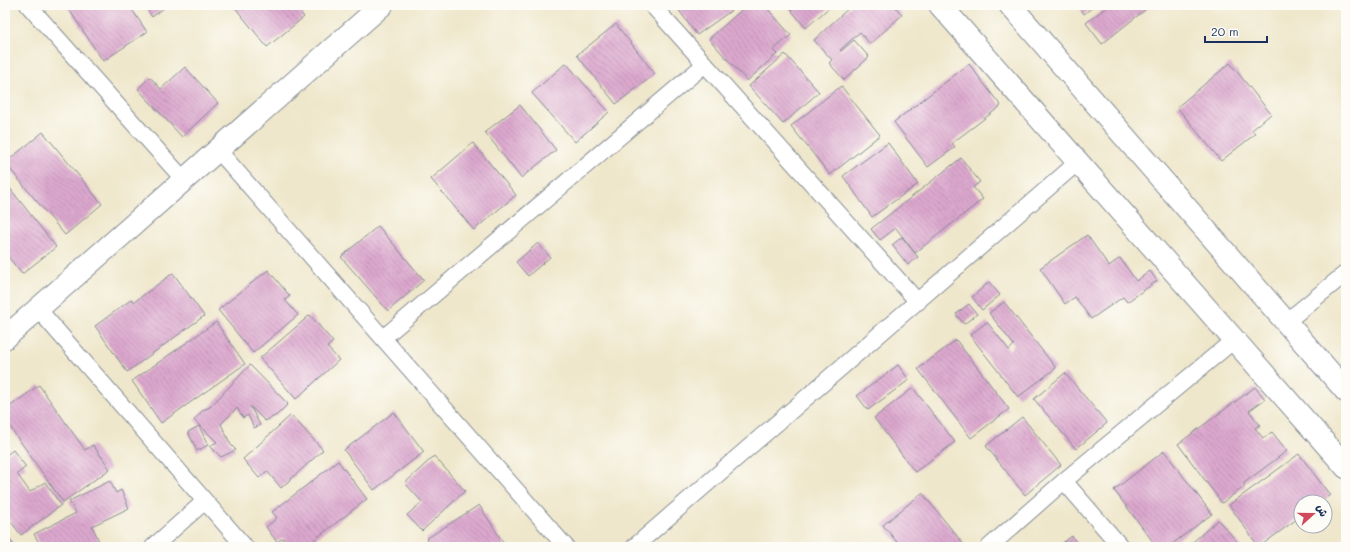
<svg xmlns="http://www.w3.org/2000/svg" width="1351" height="552" font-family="Mali,'Playpen Sans Arabic',sans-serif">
<defs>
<pattern id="building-back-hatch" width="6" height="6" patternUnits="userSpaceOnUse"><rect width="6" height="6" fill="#dca7ce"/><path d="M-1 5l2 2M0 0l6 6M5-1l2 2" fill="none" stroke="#b288aa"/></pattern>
</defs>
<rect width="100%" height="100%" fill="#fdfcf7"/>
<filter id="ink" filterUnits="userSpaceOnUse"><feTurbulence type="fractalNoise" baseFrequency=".025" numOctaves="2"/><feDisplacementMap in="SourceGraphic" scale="8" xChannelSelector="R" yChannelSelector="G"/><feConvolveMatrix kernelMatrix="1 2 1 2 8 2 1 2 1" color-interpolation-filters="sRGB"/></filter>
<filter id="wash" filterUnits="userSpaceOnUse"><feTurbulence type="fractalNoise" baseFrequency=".012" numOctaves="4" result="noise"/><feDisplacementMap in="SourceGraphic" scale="16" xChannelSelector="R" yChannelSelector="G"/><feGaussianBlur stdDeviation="0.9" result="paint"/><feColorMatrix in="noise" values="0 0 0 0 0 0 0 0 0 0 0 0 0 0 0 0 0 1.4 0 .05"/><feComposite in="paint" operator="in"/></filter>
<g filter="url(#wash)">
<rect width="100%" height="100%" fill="#efe7cb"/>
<g id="blocks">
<path fill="url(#building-back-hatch)" d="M66,5H129L147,32L103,61Z
M144,5H168L152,17Z
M233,5H294L304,17L267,47Z
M675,5H739L697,35Z
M747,5H764L791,35L773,50L777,54L747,81L709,39Z
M787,5H832L806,28Z
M852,5H894L902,15L870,44L860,32L840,50L841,51L854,40L869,57L844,80L829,63L832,60L814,40Z
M1077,5H1095L1084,14Z
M1109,5H1151L1102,44L1086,23Z
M616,24L655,74L616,104L577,55Z
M785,54L819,92L783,124L749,86Z
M566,63L609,112L575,142L532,93Z
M1230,63L1271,114L1252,130L1255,134L1221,161L1177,107Z
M969,64L1001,106L952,143L955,147L928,167L894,122Z
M185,67L218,103L182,137L138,89L150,77L161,89Z
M841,86L880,135L830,175L791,126Z
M520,105L556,150L521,178L485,132Z
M43,132L102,204L65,235L5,163Z
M473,143L516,195L474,230L431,179Z
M888,143L918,184L872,217L843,176Z
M961,158L980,182L973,187L983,199L915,253L896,228L880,240L871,229Z
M5,182L56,247L22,274L5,253Z
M378,226L424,280L388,311L341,257Z
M1087,235L1109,266L1120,258L1136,281L1150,271L1157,281L1127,302L1123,297L1091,319L1075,297L1065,304L1040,268Z
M902,237L918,257L908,265L892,245Z
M538,243L550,257L528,276L516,262Z
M268,270L290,296L285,300L298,315L253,353L218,310Z
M173,273L204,316L127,372L95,326L132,299L134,302Z
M989,282L1000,295L982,310L972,297Z
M1004,302L1056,368L1018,397L970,335L987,322L1009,350L1014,345L989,313Z
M969,304L977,314L964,324L956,314Z
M310,315L333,342L327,347L339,360L296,399L260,358Z
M216,322L245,364L161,423L132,381Z
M956,340L1009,409L971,438L918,369Z
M250,365L288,404L277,415L265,421L250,406L260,425L254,428L248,415L243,418L237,408L221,424L231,445L236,450L221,457L210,446L217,442L194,420L203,410L210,407Z
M898,365L909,380L868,410L857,396Z
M1065,373L1107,423L1076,449L1034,399Z
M39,385L85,450L93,445L110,469L63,502L5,420V410Z
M1255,387L1265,399L1249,411L1260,425L1255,428L1263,438L1272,432L1287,451L1244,483L1245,486L1222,503L1178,444Z
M913,388L955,442L915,472L874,418Z
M394,412L424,452L374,490L344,450Z
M291,415L323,450L281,488L267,471L259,478L243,459Z
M1022,417L1061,465L1025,495L986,446Z
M199,426L208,445L197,451L188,432Z
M13,450L26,467L17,474L30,492L45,482L61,505L21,535L5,514V456Z
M1164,451L1212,514L1168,547H1157L1114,490Z
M1299,454L1330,495L1320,502H1301V516L1259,547L1229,505Z
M434,456L465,491L422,531L407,515L422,502L405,483Z
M338,461L367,499L305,547H289L283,538L277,542L266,527L277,518L272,512Z
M110,481L116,493L121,490L129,508L92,526L100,543L91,547H41L34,534L76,513L69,501Z
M922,493L966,547H901L883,525Z
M479,505L505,545L503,547H431L426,539Z
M1218,520L1242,547H1187Z
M5,534L14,545L12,547H5Z
M1072,536L1079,547H1057Z"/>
</g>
</g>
<g filter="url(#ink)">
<use href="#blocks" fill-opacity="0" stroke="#858b94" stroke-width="1"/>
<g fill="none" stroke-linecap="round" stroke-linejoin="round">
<defs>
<path id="street" d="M28,5L184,180
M652,5L918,302
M218,150L566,547
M38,309L245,547
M1286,322L1346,273
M383,338L705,64
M1064,481L1234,340
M153,547L205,501
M634,547L1078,162
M989,547L1064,481L1121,547"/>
<path id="secondary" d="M940,5L1346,467
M1010,5L1346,391
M5,338L382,5"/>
</defs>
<use href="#street" stroke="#858b94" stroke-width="18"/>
<use href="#secondary" stroke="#858b94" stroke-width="24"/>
<use href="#street" stroke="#fff" stroke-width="16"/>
<use href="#secondary" stroke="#fff" stroke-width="22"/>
</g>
</g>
<rect width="1351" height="552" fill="none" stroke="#fdfcf7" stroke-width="20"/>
<g transform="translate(1313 514) rotate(69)"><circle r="19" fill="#fdfcf7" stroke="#a3aaba"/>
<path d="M0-3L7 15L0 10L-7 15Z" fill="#d1495b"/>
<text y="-6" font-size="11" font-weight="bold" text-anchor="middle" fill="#1b2f5e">ش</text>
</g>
<path d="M1205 36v6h62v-6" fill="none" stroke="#1b2f5e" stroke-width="2"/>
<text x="1211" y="36" font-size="12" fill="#1b2f5e" stroke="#fdfcf7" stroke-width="3" paint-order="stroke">20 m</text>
</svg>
